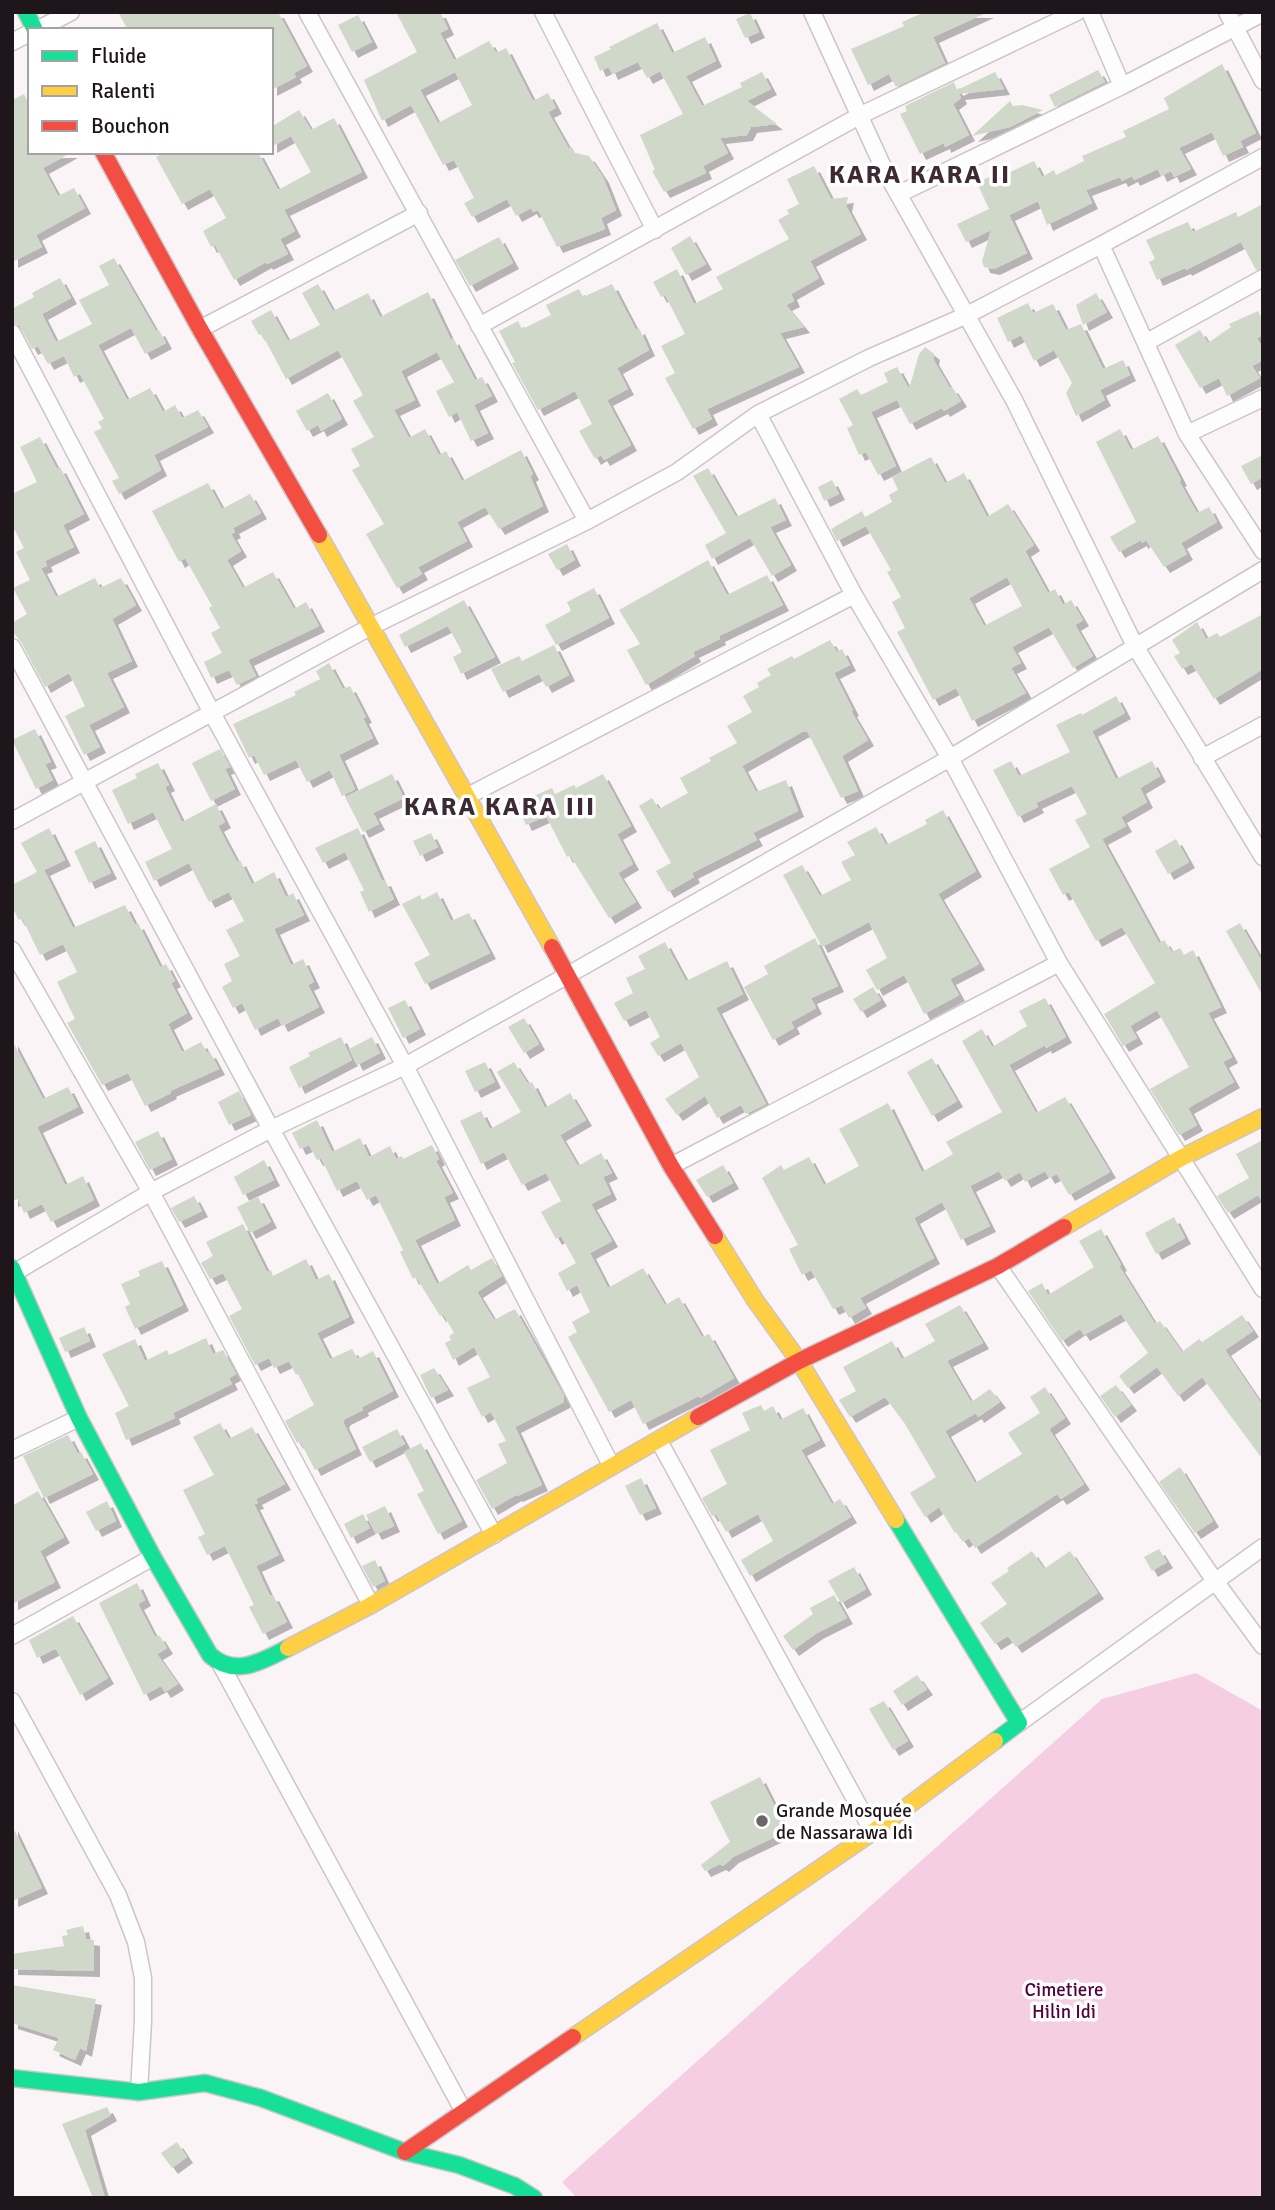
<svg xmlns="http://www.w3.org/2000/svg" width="1275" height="2210" font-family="Signika,sans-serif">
<defs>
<filter id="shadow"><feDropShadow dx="6" dy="6" stdDeviation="0" flood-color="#0004"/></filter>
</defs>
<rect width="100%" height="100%" fill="#faf4f7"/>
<path fill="#f5cee4" d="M1196,1673L1263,1711V2198H577L562,2182L1102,1699Z"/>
<path fill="#d0d8c9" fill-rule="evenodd" filter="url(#shadow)" d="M118,12H278L307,66L294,73L296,77L271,90V30H128Z
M396,12H440L448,29L440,33L454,60L489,41L496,53L506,48L533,101L548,93L556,108L548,112L569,149L572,147L575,153L589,156L603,177L616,210L601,218L605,229L557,247L538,210L533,212L531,208L516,216L507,199L472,217L464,203L474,198L454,160L443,165L411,105L382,121L364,80L417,52ZM455,72L472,105L438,123L420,90Z
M925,12H988L933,37L945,63L896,87L889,74L868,85L851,49L904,26L902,22Z
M750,13L759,32L745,38L736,19Z
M358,15L372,42L352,52L338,25Z
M657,23L672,53L705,37L716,61L686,76L702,106L742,87L740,83L762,72L771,89L747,101L777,124L751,127L747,135L720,138L728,153L703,166L706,173L664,192L652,171L655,170L640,135L683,114L660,71L647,78L638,62L612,74L609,67L600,71L594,57L611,49L609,47Z
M1222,64L1256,133L1240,141L1243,147L1223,156L1212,132L1179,148L1191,169L1174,177L1171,171L1161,176L1158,169L1134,180L1132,176L1122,181L1120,177L1086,190L1092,203L1047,225L1038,201L1009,215L1027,253L994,269L984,267L982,261L991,230L966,242L957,224L989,209L977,183L989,177L991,172L1006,174L1034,161L1042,177L1054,170L1056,175L1084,161L1082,156L1126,137L1123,131L1169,109L1164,98Z
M1098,70L1105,82L1055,107L1049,95Z
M995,72L1004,89L959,94L961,98L953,104L969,135L945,147L944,143L920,154L900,114L907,111L905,106L954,82L957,90Z
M24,94L30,106V152H72L43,168L58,196L74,188L85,208L36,235L42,247L12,262V100Z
M1010,101L1013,106L1022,105L1043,110L1010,127L972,136Z
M299,110L311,130L334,118L362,172L284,210L295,231L280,239L288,254L267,264L266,262L234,280L215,245L211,247L203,231L226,218L210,189L182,204L156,157L165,152H258L278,190L311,172L291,136L271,147V127Z
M814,166L831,199L848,197L846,206L861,234L810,261L819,278L791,294L794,301L786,305L804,327L780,333L799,367L707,409L712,419L693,429L665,378L675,373L661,346L685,334L665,295L661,297L653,282L677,269L694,304L723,289L716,277L789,239L778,220L789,214L787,210L799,204L787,179Z
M1263,204V268L1256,270L1241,242L1186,270L1185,268L1157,280L1149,262L1155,259L1146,240L1188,222L1193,232L1236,212L1238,217Z
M690,236L706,264L686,275L671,248Z
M499,237L513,263L470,286L455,260Z
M114,258L156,331L159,330L166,343L145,354L131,328L98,345L127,400L150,388L163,412L175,405L182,418L198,410L208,427L154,455L161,470L119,494L112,481L119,478L94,432L102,428L98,422L104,419L80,374L74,377L64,356L48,364L38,346L32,349L19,325L12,323V309L34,297L32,293L60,278L71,298L42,314L56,342L92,324L79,300L109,285L99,266Z
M318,284L333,311L368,293L380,317L428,292L451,340L453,338L475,380L482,377L492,396L474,405L488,433L471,441L457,412L449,417L436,391L454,382L437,352L401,371L415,400L394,410L409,438L425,429L439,455L446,451L462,481L521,450L533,474L530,476L543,506L499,529L485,507L457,522L467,541L418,567L422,574L397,588L366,534L384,524L352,470L360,466L351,449L374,437L353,401L363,395L338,350L286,379L262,334L259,335L251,321L271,310L288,341L320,325L302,293Z
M612,284L636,330L639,328L649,350L617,368L628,389L607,400L631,445L604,460L601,455L595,459L579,431L592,424L575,391L538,410L512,363L515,362L499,331L518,321L522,329L551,315L546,305L579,289L583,297Z
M1096,293L1107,312L1083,325L1076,305Z
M1028,303L1033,313L1053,304L1066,330L1081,324L1103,369L1123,360L1130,375L1100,390L1105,400L1076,416L1066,393L1072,383L1054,350L1034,361L1021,335L1008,342L997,318Z
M1258,311L1263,321V335L1257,338L1263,349V360L1252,366L1260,378L1227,396L1219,378L1200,388L1175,345L1200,330L1208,343L1231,327L1229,324Z
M925,347L934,354L933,359L950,388L952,387L961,401L944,411L942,408L910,424L897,400L871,412L896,466L878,475L866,452L859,455L847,428L853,425L839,399L857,389L861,395L888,382L884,373L897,367L909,389L919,354Z
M328,393L342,419L321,431L318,425L307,431L296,411Z
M1120,429L1131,450L1158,436L1181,480L1179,481L1197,513L1209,507L1217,522L1181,543L1187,554L1164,567L1146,540L1142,543L1141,540L1119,552L1110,537L1136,522L1096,442Z
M40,437L57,469L60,467L84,514L63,525L74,547L45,561L47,566L41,568L56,597L95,578L100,588L121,578L136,605L112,619L132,661L107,673L124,707L89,725L100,747L84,755L65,716L85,706L69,673L45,687L21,642L12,631V623L27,614L13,588L30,580L16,552L24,548L12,525V494L37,482L20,447Z
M1263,455V477L1251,484L1241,466Z
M931,457L945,483L964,473L987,517L1008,504L1034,545L1025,551L1048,593L1055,589L1063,605L1071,600L1083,620L1075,625L1093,656L1073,668L1049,627L1012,647L1021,663L1011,668L1026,693L972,721L956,688L933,700L897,632L905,628L892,602L901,597L887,572L891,570L866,526L837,541L831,529L862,511L865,517L892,502L889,495L898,490L892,477ZM1007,577L1022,606L984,626L969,598Z
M708,468L736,517L775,498L786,520L770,527L791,565L772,576L750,538L712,559L705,545L726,533L693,476Z
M832,480L839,494L824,501L818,487Z
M208,483L222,509L250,494L261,513L233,528L235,532L231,534L241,551L227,560L243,588L273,572L294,609L306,602L319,626L248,660L256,676L237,685L229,670L211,678L204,662L222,653L211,633L220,628L209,608L212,606L185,558L179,562L152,511Z
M567,544L575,560L557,570L548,554Z
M708,560L727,595L767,575L783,605L719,636L720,639L693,652L695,656L646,685L627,650L640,644L619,610Z
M594,588L609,618L556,645L545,625L571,611L567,602Z
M464,600L495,657L461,674L453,657L462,652L448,626L405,647L399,635Z
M1263,614V669L1214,699L1192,664L1182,669L1174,656L1180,653L1172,640L1197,622L1206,639L1217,633L1220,637Z
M830,640L837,652L842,649L850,665L834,673L853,710L851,711L868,740L842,756L858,791L841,798L807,731L802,732L742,766L756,792L786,780L798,811L753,833L757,840L692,873L694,877L668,892L656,871L671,863L639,806L652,798L659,809L688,793L680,778L711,761L709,758L737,743L727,726L752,712L743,696L759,687L757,683L771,675L767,669L792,656L794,659Z
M554,645L569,675L546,687L539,674L503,692L491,669L519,656L522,661Z
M329,663L343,689L350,686L366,717L363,718L373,738L339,755L355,789L342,796L330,770L307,782L296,760L264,775L254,755L249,758L233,724L296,695L294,692L320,679L316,671Z
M1116,696L1125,713L1092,731L1116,779L1152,761L1160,776L1140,788L1147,802L1121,817L1126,826L1102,839L1159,943L1164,940L1172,952L1180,948L1184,955L1193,950L1221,1007L1208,1013L1232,1057L1223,1062L1234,1082L1188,1108L1197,1125L1179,1135L1150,1089L1189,1067L1157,1010L1130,1026L1137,1038L1123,1046L1104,1014L1155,983L1122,927L1096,941L1069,892L1063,895L1049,869L1090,847L1075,820L1087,814L1072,786L1036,803L1038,807L1018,817L993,770L1011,761L1019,776L1070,752L1056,725L1081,713L1082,715Z
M35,729L51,762L45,764L53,780L36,789L12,740Z
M220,749L230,767L225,769L235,789L211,801L192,763Z
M158,763L169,785L165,787L182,822L216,804L225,822L218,826L237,862L240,860L252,884L274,872L286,897L293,893L304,915L274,929L291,965L303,959L314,982L308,985L319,1007L282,1026L278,1018L255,1030L242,1003L233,1008L222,987L232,981L224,964L240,956L226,930L244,921L229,892L209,902L189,863L154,881L145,862L172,849L153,812L128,824L112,790L137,778L135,774Z
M392,774L404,798L373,813L379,824L363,832L345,797Z
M603,774L631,826L617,834L633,864L618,873L636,902L609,918L570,855L567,857L546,816L526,825L516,804L552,788L555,794L574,785L576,788Z
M943,810L976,871L938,894L979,964L950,979L959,995L924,1014L904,975L877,990L866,970L887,958L869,922L822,947L783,875L802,865L820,896L851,880L841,862L855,855L847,842L876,827L886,845L927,824L925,820Z
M49,828L65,860L44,870L73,928L125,905L135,925L138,923L160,967L166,964L175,981L171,983L187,1013L168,1024L182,1052L201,1042L207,1053L210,1052L219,1069L170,1091L171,1093L145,1106L128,1073L102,1085L67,1023L75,1019L57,982L77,972L63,944L40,955L22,918L19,920L12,907V885L37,872L21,843Z
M358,828L382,881L385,880L394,899L369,912L360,892L364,890L345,852L323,863L315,848Z
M431,833L438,847L420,856L413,841Z
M1176,839L1189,862L1168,874L1155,851Z
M95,841L111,873L89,883L74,851Z
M437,892L451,921L469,913L490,953L425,984L414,963L430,955L402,904L420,895L422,900Z
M1240,923L1263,963V996L1226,931Z
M815,938L838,986L811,998L816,1008L791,1022L794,1028L773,1040L744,987L768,974L764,966Z
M665,942L686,981L727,961L743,994L716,1008L766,1104L746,1114L741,1105L717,1118L705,1096L677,1115L665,1099L699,1077L681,1043L658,1056L650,1043L660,1037L646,1010L624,1021L614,1003L633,993L626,978L645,969L638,956Z
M873,987L881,1000L861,1012L853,999Z
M1045,998L1066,1037L1046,1048L1045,1045L1009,1065L1036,1113L1065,1097L1110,1172L1069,1195L1057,1174L1049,1178L1045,1171L1025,1182L1020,1172L1005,1181L999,1171L970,1186L990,1226L961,1240L942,1202L914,1218L934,1258L860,1298L866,1308L849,1318L842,1305L833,1309L811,1270L802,1275L789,1249L798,1245L762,1178L781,1165L784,1170L809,1157L824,1185L859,1166L839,1129L888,1103L922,1172L953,1154L946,1142L1002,1112L962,1041L982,1029L992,1047L1027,1026L1019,1011Z
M405,1000L420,1029L403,1038L388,1008Z
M524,1018L539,1044L524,1053L508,1027Z
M341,1037L352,1060L299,1088L289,1067L310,1056L308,1053Z
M372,1037L380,1053L357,1065L349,1049Z
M12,1040L43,1099L68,1087L78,1107L37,1127L65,1185L83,1176L94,1200L51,1222L42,1204L24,1213L18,1199L12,1201Z
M932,1058L957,1101L932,1116L907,1072Z
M485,1062L495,1082L475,1092L465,1071Z
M514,1062L528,1084L532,1082L545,1108L570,1093L586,1120L560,1135L578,1166L601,1153L612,1173L603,1177L611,1194L591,1204L612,1241L590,1253L608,1288L643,1268L665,1305L679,1297L702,1337L709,1334L734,1378L700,1398L699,1396L643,1424L631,1400L609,1412L568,1337L577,1332L572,1322L590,1312L577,1285L567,1291L558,1273L576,1263L561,1236L556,1239L541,1212L561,1201L546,1173L522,1185L504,1152L481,1164L460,1121L481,1111L490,1129L521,1112L497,1072Z
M239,1091L251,1115L229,1125L218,1102Z
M317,1120L332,1152L360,1138L369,1157L390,1146L396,1159L402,1156L403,1159L432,1145L439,1159L436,1161L453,1193L444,1197L455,1220L415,1240L437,1284L468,1265L471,1270L492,1258L502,1276L477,1292L494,1320L515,1309L564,1396V1402L515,1427L542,1485L517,1496L516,1495L492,1509L476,1480L507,1463L498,1444L506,1441L491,1412L482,1417L467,1388L490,1377L474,1347L453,1360L445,1343L451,1340L449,1336L454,1333L443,1314L440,1316L416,1277L413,1279L400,1252L403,1250L376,1195L367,1200L357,1181L337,1191L321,1158L317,1160L309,1145L300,1149L292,1133Z
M158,1131L172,1159L150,1170L135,1142Z
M1263,1140V1202L1258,1195L1228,1213L1217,1196L1249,1178L1236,1154Z
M264,1160L274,1180L243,1195L234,1177Z
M723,1165L733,1183L707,1197L696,1180Z
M194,1196L202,1211L179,1222L171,1208Z
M258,1197L271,1222L250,1233L237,1207Z
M1174,1217L1185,1238L1156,1254L1145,1233Z
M243,1224L267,1272L271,1270L273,1276L306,1259L316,1280L329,1274L349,1317L317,1333L330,1359L352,1349L358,1359L373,1351L393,1391L362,1407L363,1410L345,1419L343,1422L356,1449L315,1470L300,1441L297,1443L285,1421L314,1405L298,1374L296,1375L289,1361L274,1368L269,1358L255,1365L229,1316L242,1309L223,1273L210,1279L201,1263L213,1256L206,1242Z
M1101,1229L1121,1265L1119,1266L1155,1324L1160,1321L1182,1352L1199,1339L1202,1342L1242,1315L1253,1331L1225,1350L1263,1406V1460L1202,1377L1178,1396L1157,1367L1128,1388L1119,1376L1148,1353L1121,1314L1084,1335L1080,1329L1062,1341L1028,1291L1042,1283L1048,1295L1094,1267L1079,1241Z
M162,1261L183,1305L135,1329L125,1307L130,1304L121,1284L140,1276L138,1271Z
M960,1305L983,1343L947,1361L971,1402L990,1389L1000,1402L978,1417L976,1413L945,1431L975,1483L1022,1454L1008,1433L1040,1413L1030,1397L1045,1387L1065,1418L1049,1429L1084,1484L1061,1499L1057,1494L975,1548L969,1538L963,1542L956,1532L955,1533L939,1507L925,1517L910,1493L936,1477L905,1424L885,1397L850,1417L839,1400L856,1391L843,1367L892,1341L902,1359L935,1341L925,1324Z
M84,1327L90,1341L65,1352L59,1338Z
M206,1338L213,1354L223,1350L236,1374L229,1378L232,1384L173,1413L175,1418L126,1440L115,1413L129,1406L102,1354L135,1339L145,1361L167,1350L169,1355Z
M434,1368L448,1390L431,1398L420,1375Z
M1116,1385L1131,1405L1115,1417L1100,1396Z
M761,1405L764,1411L773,1406L780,1420L803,1408L820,1440L801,1450L832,1504L840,1499L851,1517L750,1576L741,1560L773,1541L758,1514L726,1532L716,1514L712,1516L702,1498L727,1484L710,1450L750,1430L742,1413Z
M220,1423L229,1439L252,1427L285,1484L256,1499L258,1503L254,1504L279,1555L256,1566L270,1596L273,1595L287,1622L263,1634L249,1607L254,1605L225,1546L207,1555L198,1537L205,1534L183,1490L214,1475L193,1437Z
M397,1429L405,1444L370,1462L362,1447Z
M68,1435L78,1454L81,1452L93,1474L44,1498L23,1456Z
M421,1443L462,1521L438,1534L417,1494L424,1491L404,1452Z
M1180,1467L1213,1521L1195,1533L1159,1482Z
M641,1478L656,1508L640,1515L625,1486Z
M38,1491L64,1537L40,1551L55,1582L12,1604V1506Z
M107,1501L116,1521L96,1531L86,1512Z
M385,1506L394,1526L376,1534L366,1515Z
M363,1514L370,1528L351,1538L344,1524Z
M1159,1549L1167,1562L1152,1571L1144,1557Z
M1032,1551L1044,1569L1070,1551L1098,1593L1016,1647L1008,1636L995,1644L980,1623L1007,1604L991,1583L1009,1571L1007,1568Z
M375,1560L385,1581L373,1587L362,1566Z
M854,1567L866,1589L841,1603L828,1581Z
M137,1583L145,1600L138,1604L155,1637L159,1635L167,1648L157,1654L178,1684L165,1692L161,1686L144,1695L99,1603Z
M834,1595L847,1618L817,1633L793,1650L783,1636L813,1614L810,1608Z
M73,1616L108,1678L80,1695L57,1651L55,1649L37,1658L29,1640Z
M917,1675L927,1689L902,1705L893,1691Z
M884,1701L908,1741L893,1750L869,1709Z
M760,1777L787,1831L733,1857L723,1866L720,1864L705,1871L701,1865L730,1842L710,1802Z
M12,1825L42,1888L12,1901Z
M83,1926L86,1939L94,1940V1971L12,1969V1954L64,1946L62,1936L68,1935L66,1930Z
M12,1985L96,1999L86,2051L80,2048L75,2060L53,2050L59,2038L12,2023Z
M107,2107L111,2115L85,2130L105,2198H93L62,2124Z
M177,2142L187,2157L172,2168L161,2153Z"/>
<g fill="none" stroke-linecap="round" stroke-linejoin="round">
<defs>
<path id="street" d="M307,12L587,521
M543,12L655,230
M812,12L883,167L1014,400L1135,646L1263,857
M1090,12L1122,86
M1227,12L1263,81
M37,30L71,12
M12,42L30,33
M899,194L1122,86L1263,13
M1101,245L1187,434L1263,551
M479,326L861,115L1077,12
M200,329L419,213
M12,333L212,713L405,1066L611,1465
M1147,342L1263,278
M758,414L854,595L950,758L1059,963L1263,1289
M1187,434L1263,398
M12,647L271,1129L494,1535
M1202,758L1263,725
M466,797L854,595
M12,821L372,626L587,521L677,472L758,414L869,358L967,315L1101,245L1263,157
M12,950L151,1192L371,1605
M671,1166L1059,963
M998,1266L1215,1581L1263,1646
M12,1274L151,1192L271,1129L405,1066L568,975L950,758L1263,570
M659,1441L873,1832
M12,1450L79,1418
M12,1636L153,1557
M221,1665L464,2112
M12,1701L118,1895L136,1942L143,1978V2021L139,2092
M1019,1723L1263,1547"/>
<path id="fast" d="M26,12L35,30
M12,1268L79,1418L153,1557L210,1655C235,1678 262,1661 288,1648
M896,1520L1019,1723L995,1741
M12,2078L139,2092L205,2083L261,2098L405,2152L459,2165L515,2186L534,2198"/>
<path id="slow" d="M319,535L552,947
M1064,1227L1181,1158L1263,1117
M715,1236L755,1300L799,1361L896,1520
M288,1648L371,1605L698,1417
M573,2037L873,1832L995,1741"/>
<path id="jam" d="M103,152L200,329L319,535
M552,947L671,1166L715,1236
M698,1417L799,1361L998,1266L1064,1227
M405,2152L573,2037"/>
</defs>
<use href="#street" stroke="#ccc5c9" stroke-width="19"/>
<use href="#fast" stroke="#ccc5c9" stroke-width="19"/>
<use href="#slow" stroke="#ccc5c9" stroke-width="19"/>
<use href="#jam" stroke="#ccc5c9" stroke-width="19"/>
<use href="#street" stroke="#fefdfe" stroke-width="16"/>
<use href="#fast" stroke="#16e098" stroke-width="16"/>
<use href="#slow" stroke="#ffcf43" stroke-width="16"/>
<use href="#jam" stroke="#f24e42" stroke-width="16"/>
</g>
<circle fill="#6c6468" stroke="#fff" stroke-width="2.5" cx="762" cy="1821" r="7"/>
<g text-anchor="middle" stroke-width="7" stroke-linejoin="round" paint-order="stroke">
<g font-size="19" fill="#1f161b" stroke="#fff" text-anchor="start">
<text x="776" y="1817">Grande Mosquée<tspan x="776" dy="22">de Nassarawa Idi</tspan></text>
</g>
<g font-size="19" fill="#53003b" stroke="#fff">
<text x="1064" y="1996">Cimetiere<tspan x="1064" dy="22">Hilin Idi</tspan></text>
</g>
<g font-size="26" font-weight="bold" letter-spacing="2" fill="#3e2a35" stroke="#fff">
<text x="920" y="183">KARA KARA II</text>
<text x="500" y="815">KARA KARA III</text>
</g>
</g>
<rect width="1275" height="2210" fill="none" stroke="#1f161b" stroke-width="28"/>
<rect x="28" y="28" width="245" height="126" fill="#ffffff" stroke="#a5a2a4" stroke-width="2"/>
<rect x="42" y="51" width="35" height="10" fill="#16e098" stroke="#a5a2a4" stroke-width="2"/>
<text x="91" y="63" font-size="21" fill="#1f161b">Fluide</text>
<rect x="42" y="86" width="35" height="10" fill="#ffcf43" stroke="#a5a2a4" stroke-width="2"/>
<text x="91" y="98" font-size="21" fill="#1f161b">Ralenti</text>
<rect x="42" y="121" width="35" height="10" fill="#f24e42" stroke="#a5a2a4" stroke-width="2"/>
<text x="91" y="133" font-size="21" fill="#1f161b">Bouchon</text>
</svg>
